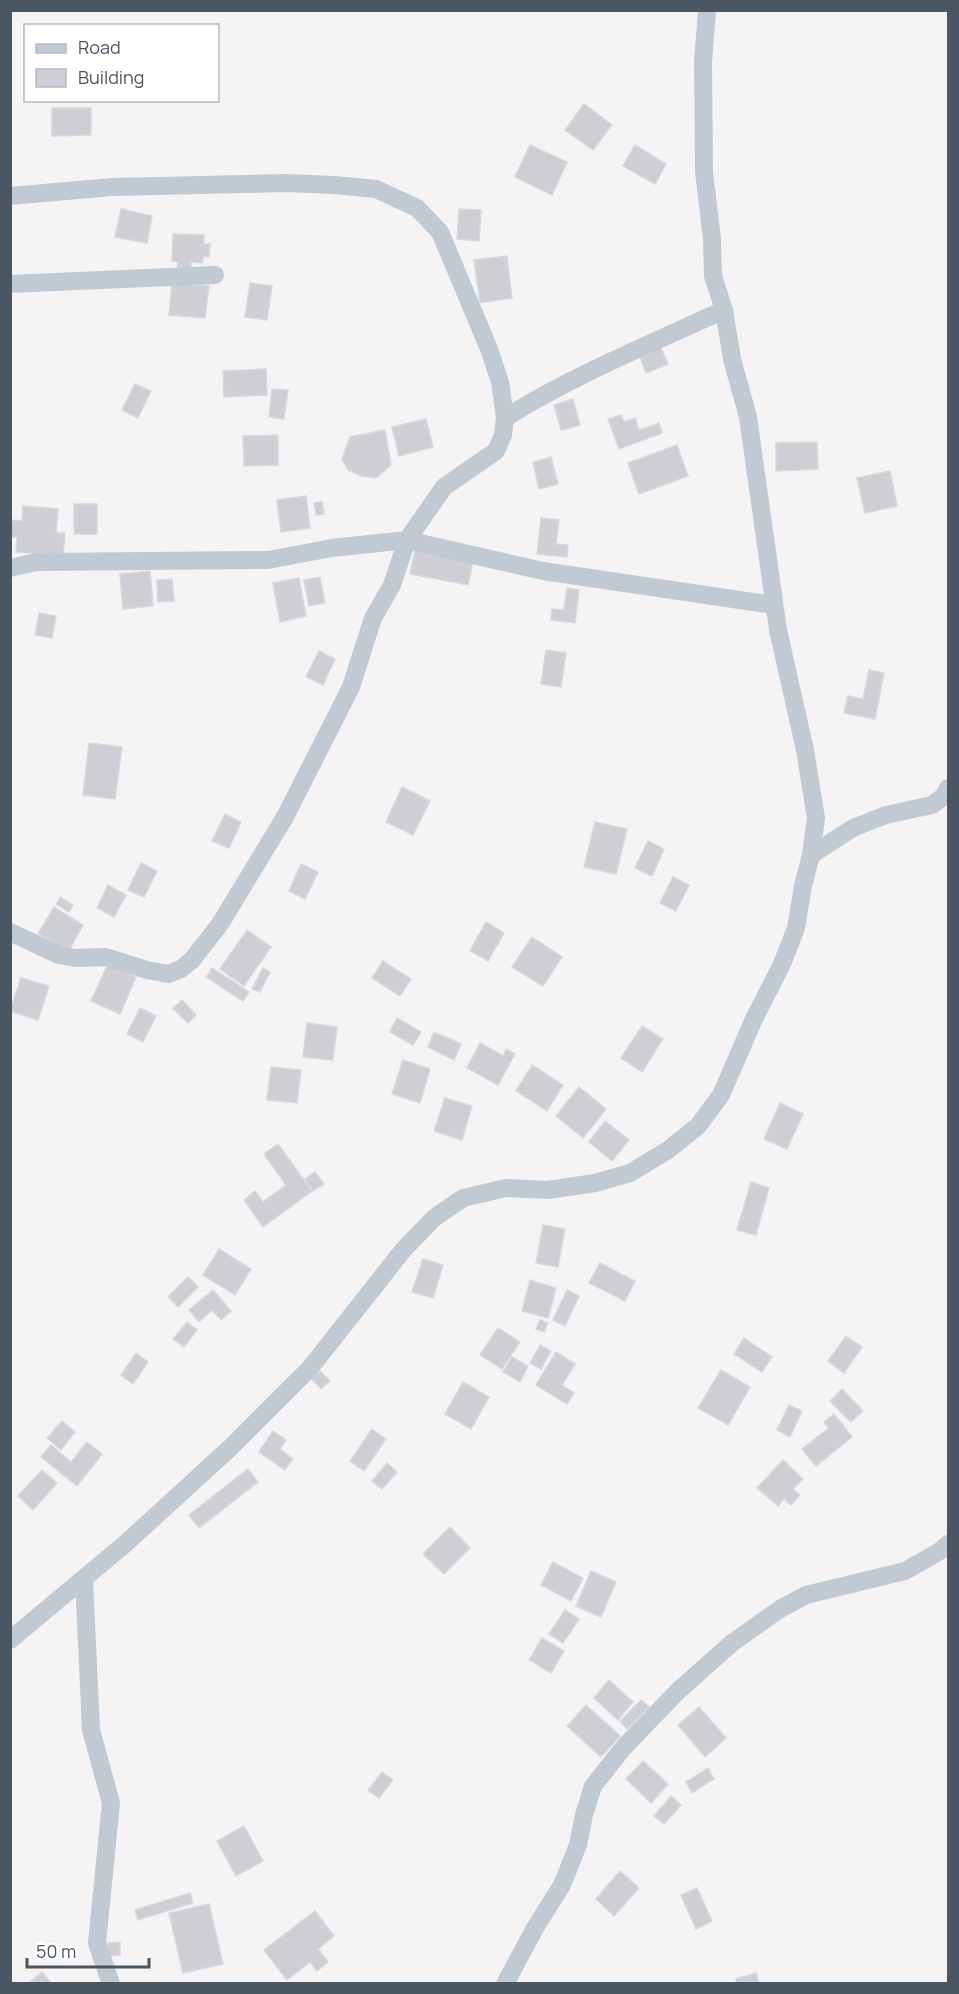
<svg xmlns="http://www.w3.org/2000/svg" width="959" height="1994" font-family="Manrope,sans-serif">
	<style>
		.building { fill: #cdcfd5; stroke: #d7d9de; stroke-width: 1.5 }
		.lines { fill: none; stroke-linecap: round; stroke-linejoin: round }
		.street { stroke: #c1cad2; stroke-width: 18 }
	</style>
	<rect width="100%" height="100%" fill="#f5f3f3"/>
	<g class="building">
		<path d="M584 104 612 125 593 150 565 130Z"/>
		<path d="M52 108H91V135L52 136Z"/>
		<path d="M530 145 567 162 552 195 515 177Z"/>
		<path d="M635 145 666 164 655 184 623 166Z"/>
		<path d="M121 209 152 216 147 243 115 237Z"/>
		<path d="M459 209 481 210 479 241 457 239Z"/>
		<path d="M173 234 204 235V244H210L209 257 203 256V263L191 262V269L177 268 178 262 172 261Z"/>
		<path d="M507 256 512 298 480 303 474 260Z"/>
		<path d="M172 282 209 286 205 318 169 315Z"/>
		<path d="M250 283 272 286 267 320 245 317Z"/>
		<path d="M659 343 668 364 646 373 638 352Z"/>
		<path d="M266 369 267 395 224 397 223 371Z"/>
		<path d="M135 384 151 391 138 418 122 410Z"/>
		<path d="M272 389 288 390 284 419 269 417Z"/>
		<path d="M573 399 580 425 561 430 554 405Z"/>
		<path d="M621 415 624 422 635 418 639 430 659 423 662 433 619 449 608 419Z"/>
		<path d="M426 419 433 447 399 456 392 427Z"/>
		<path d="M385 430 391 465 376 478 362 476 348 470 342 459 350 437Z"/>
		<path d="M278 435V465L244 466 243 436Z"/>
		<path d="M817 442 818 469 776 471V443Z"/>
		<path d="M677 445 688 476 639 494 628 463Z"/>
		<path d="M551 457 558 484 539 489 533 462Z"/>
		<path d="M890 471 897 506 865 513 857 478Z"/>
		<path d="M306 496 310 528 281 532 277 500Z"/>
		<path d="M322 501 324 514 316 515 314 503Z"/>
		<rect x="74" y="504" width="23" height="30"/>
		<path d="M23 506 58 509 56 533H65L63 555 16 552 17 537H10V520L22 521Z"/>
		<path d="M541 518 559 520 556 544 568 545 567 557 537 554Z"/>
		<path d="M415 550 473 561 468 585 410 574Z"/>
		<path d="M150 571 153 606 123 609 120 574Z"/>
		<path d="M320 577 325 603 309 606 304 580Z"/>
		<path d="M299 578 306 616 280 622 273 583Z"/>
		<path d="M172 579 174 601 158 602 157 580Z"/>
		<path d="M567 588 579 590 575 623 551 620 552 609 564 610Z"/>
		<path d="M39 613 56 616 52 638 35 635Z"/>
		<path d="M546 650 566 653 561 687 541 684Z"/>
		<path d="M319 651 335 659 323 685 306 677Z"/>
		<path d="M869 670 884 673 875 719 844 713 848 696 863 699Z"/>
		<path d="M89 743 122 747 115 799 83 795Z"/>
		<path d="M402 787 430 801 413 835 386 822Z"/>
		<path d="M225 814 241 822 229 848 212 841Z"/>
		<path d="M595 822 627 829 616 874 584 867Z"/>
		<path d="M648 841 664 849 652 876 635 868Z"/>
		<path d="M141 863 157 871 144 897 128 890Z"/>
		<path d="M301 864 318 872 305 899 289 891Z"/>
		<path d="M673 877 689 885 676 911 660 903Z"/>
		<path d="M108 885 126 895 114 917 97 908Z"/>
		<path d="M60 897 73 905 69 912 56 904Z"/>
		<path d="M54 907 83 925 68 952 38 934Z"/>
		<path d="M486 922 504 933 488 961 470 951Z"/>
		<path d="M247 930 271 947 244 986 220 969Z"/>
		<path d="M532 937 562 957 543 986 512 967Z"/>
		<path d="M383 961 411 979 400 996 372 978Z"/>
		<path d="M108 964 136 977 120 1014 91 1001Z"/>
		<path d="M212 968 249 992 243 1001 206 977Z"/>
		<path d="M263 968 270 972 260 992 252 989Z"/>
		<path d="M21 978 49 986 38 1020 10 1011Z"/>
		<path d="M182 1000 196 1015 188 1023 173 1008Z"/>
		<path d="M140 1008 156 1016 143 1042 127 1034Z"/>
		<path d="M397 1018 421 1032 413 1045 390 1032Z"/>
		<path d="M307 1023 337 1027 333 1060 303 1057Z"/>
		<path d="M642 1026 663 1039 642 1072 621 1058Z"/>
		<path d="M434 1032 461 1044 454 1060 428 1047Z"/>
		<path d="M480 1043 503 1056 506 1049 515 1054 498 1085 467 1068Z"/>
		<path d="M403 1060 430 1069 420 1103 392 1094Z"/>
		<path d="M532 1065 563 1085 547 1111 516 1091Z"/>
		<path d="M271 1067 301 1070 297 1103 267 1100Z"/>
		<path d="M579 1087 606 1109 583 1138 556 1116Z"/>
		<path d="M445 1098 472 1106 462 1140 434 1131Z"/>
		<path d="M780 1103 803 1114 787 1149 764 1139Z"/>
		<path d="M605 1121 629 1140 612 1161 589 1142Z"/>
		<path d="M278 1144 312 1191 263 1227 244 1200 255 1191 263 1202 286 1185 264 1154Z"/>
		<path d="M315 1172 324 1184 313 1191 305 1179Z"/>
		<path d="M751 1182 769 1188 756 1235 737 1230Z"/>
		<path d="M543 1225 565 1229 558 1267 536 1263Z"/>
		<path d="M219 1249 251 1269 235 1295 203 1275Z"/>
		<path d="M423 1259 443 1265 433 1298 412 1292Z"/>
		<path d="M600 1263 635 1281 625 1301 589 1283Z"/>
		<path d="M188 1277 198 1287 178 1307 168 1297Z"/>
		<path d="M530 1280 556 1288 548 1318 522 1311Z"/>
		<path d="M213 1290 231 1311 221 1320 212 1310 199 1322 189 1310Z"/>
		<path d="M567 1290 579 1296 565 1326 553 1320Z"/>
		<path d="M540 1320 548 1323 544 1332 536 1329Z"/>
		<path d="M187 1322 197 1330 184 1347 173 1339Z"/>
		<path d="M498 1328 520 1342 502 1369 480 1355Z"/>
		<path d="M846 1336 862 1347 844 1373 828 1361Z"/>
		<path d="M744 1338 772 1357 762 1372 734 1354Z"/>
		<path d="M540 1345 551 1351 541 1369 530 1363Z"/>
		<path d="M556 1352 575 1364 562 1385 574 1393 567 1404 536 1385Z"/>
		<path d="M136 1353 148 1362 133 1384 121 1375Z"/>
		<path d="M512 1357 528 1366 520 1382 503 1372Z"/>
		<path d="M721 1370 750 1387 728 1425 698 1408Z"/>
		<path d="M320 1371 330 1381 321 1389 311 1378Z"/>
		<path d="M463 1382 489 1397 471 1429 445 1414Z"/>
		<path d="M842 1389 863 1411 851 1422 830 1401Z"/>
		<path d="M789 1405 802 1411 790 1437 777 1430Z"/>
		<path d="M834 1414 852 1437 816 1466 802 1449 829 1428 824 1422Z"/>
		<path d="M62 1421 75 1432 61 1450 47 1438Z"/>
		<path d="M372 1429 386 1439 364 1471 350 1461Z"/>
		<path d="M273 1431 286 1440 280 1449 293 1459 285 1470 259 1452Z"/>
		<path d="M87 1442 102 1454 77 1486 41 1457 51 1445 71 1462Z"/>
		<path d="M783 1460 803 1479 793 1489 800 1495 791 1505 784 1499 778 1506 757 1488Z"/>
		<path d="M387 1463 397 1472 382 1489 372 1481Z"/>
		<path d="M248 1469 258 1482 199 1528 189 1515Z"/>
		<path d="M42 1470 57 1483 33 1510 18 1496Z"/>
		<path d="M450 1527 470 1548 444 1574 423 1554Z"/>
		<path d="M553 1562 583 1578 571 1601 541 1585Z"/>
		<path d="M591 1571 616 1582 601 1617 576 1606Z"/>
		<path d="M565 1610 579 1619 563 1643 549 1634Z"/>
		<path d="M542 1638 564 1651 551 1673 529 1660Z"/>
		<path d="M609 1680 633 1702 618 1720 594 1698Z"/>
		<path d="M641 1700 649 1707 627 1729 620 1721Z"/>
		<path d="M586 1705 620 1736 601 1757 567 1726Z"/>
		<path d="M699 1707 726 1738 705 1757 678 1725Z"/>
		<path d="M643 1761 668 1784 651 1803 626 1779Z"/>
		<path d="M708 1768 714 1779 692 1793 686 1782Z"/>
		<path d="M382 1772 393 1780 379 1798 368 1790Z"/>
		<path d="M671 1796 681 1805 664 1824 654 1816Z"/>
		<path d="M244 1826 263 1861 236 1876 217 1841Z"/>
		<path d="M620 1871 639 1888 614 1916 596 1899Z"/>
		<path d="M697 1888 712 1921 696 1929 681 1895Z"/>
		<path d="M190 1893 193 1903 138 1920 135 1910Z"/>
		<path d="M209 1904 223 1964 183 1973 169 1913Z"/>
		<path d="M315 1911 334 1936 318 1949 328 1962 317 1971 310 1962 287 1980 264 1950Z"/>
		<path d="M120 1942V1955L108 1956V1943Z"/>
		<path d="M42 1972 52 1984H28Z"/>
		<path d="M756 1973 759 1984H737L736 1979Z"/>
	</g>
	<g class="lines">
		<g class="street">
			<path d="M10 196 112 187 286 183 334 185 376 189 417 208 440 232 489 349 500 382 505 418 503 435 496 451 444 487 407 540 392 585 373 618 351 687 285 817 220 924 192 960 181 969 168 974 147 970 106 957 75 958 59 955 10 932"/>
			<path d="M10 284 215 275"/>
			<path d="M505 418C574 375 650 344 724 310"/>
			<path d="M10 568 36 562 268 560 332 548 407 540 543 571 774 605"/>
			<path d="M811 855 853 828 886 815 932 805 944 796 948 788"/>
			<path d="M84 1579 91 1730 111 1803 97 1943 111 1984"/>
			<path d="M10 1640 125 1544 230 1448 310 1368 404 1249 434 1218 463 1198 506 1188 548 1190 595 1183 630 1173 668 1150 698 1126 721 1095 754 1019 782 964 796 928 803 886 811 855 816 818 805 750 778 630 748 417 732 359 724 310 713 276 712 239 704 172 703 62 707 10"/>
			<path d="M505 1984 535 1928 562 1885 578 1845 584 1815 593 1786 624 1747 678 1691 732 1643 780 1609 806 1595 905 1571 940 1551 948 1544"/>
		</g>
	</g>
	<rect width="959" height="1994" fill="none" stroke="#4a5661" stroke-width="24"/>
	<rect x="24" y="24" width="195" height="78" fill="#ffffff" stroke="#b7bbc0" stroke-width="1.5"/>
	<rect x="36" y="44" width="30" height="9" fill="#c1cad2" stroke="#b7bbc0" stroke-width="1.5"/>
	<text x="78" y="54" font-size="18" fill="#4a5661">Road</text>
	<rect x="36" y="69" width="30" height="18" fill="#cdcfd5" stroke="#b7bbc0" stroke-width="1.5"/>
	<text x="78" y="84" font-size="18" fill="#4a5661">Building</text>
	<path d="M27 1958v9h122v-9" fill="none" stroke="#4a5661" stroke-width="3"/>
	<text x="36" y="1958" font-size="18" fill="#4a5661" stroke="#ffffff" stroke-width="4.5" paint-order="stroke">50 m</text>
</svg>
